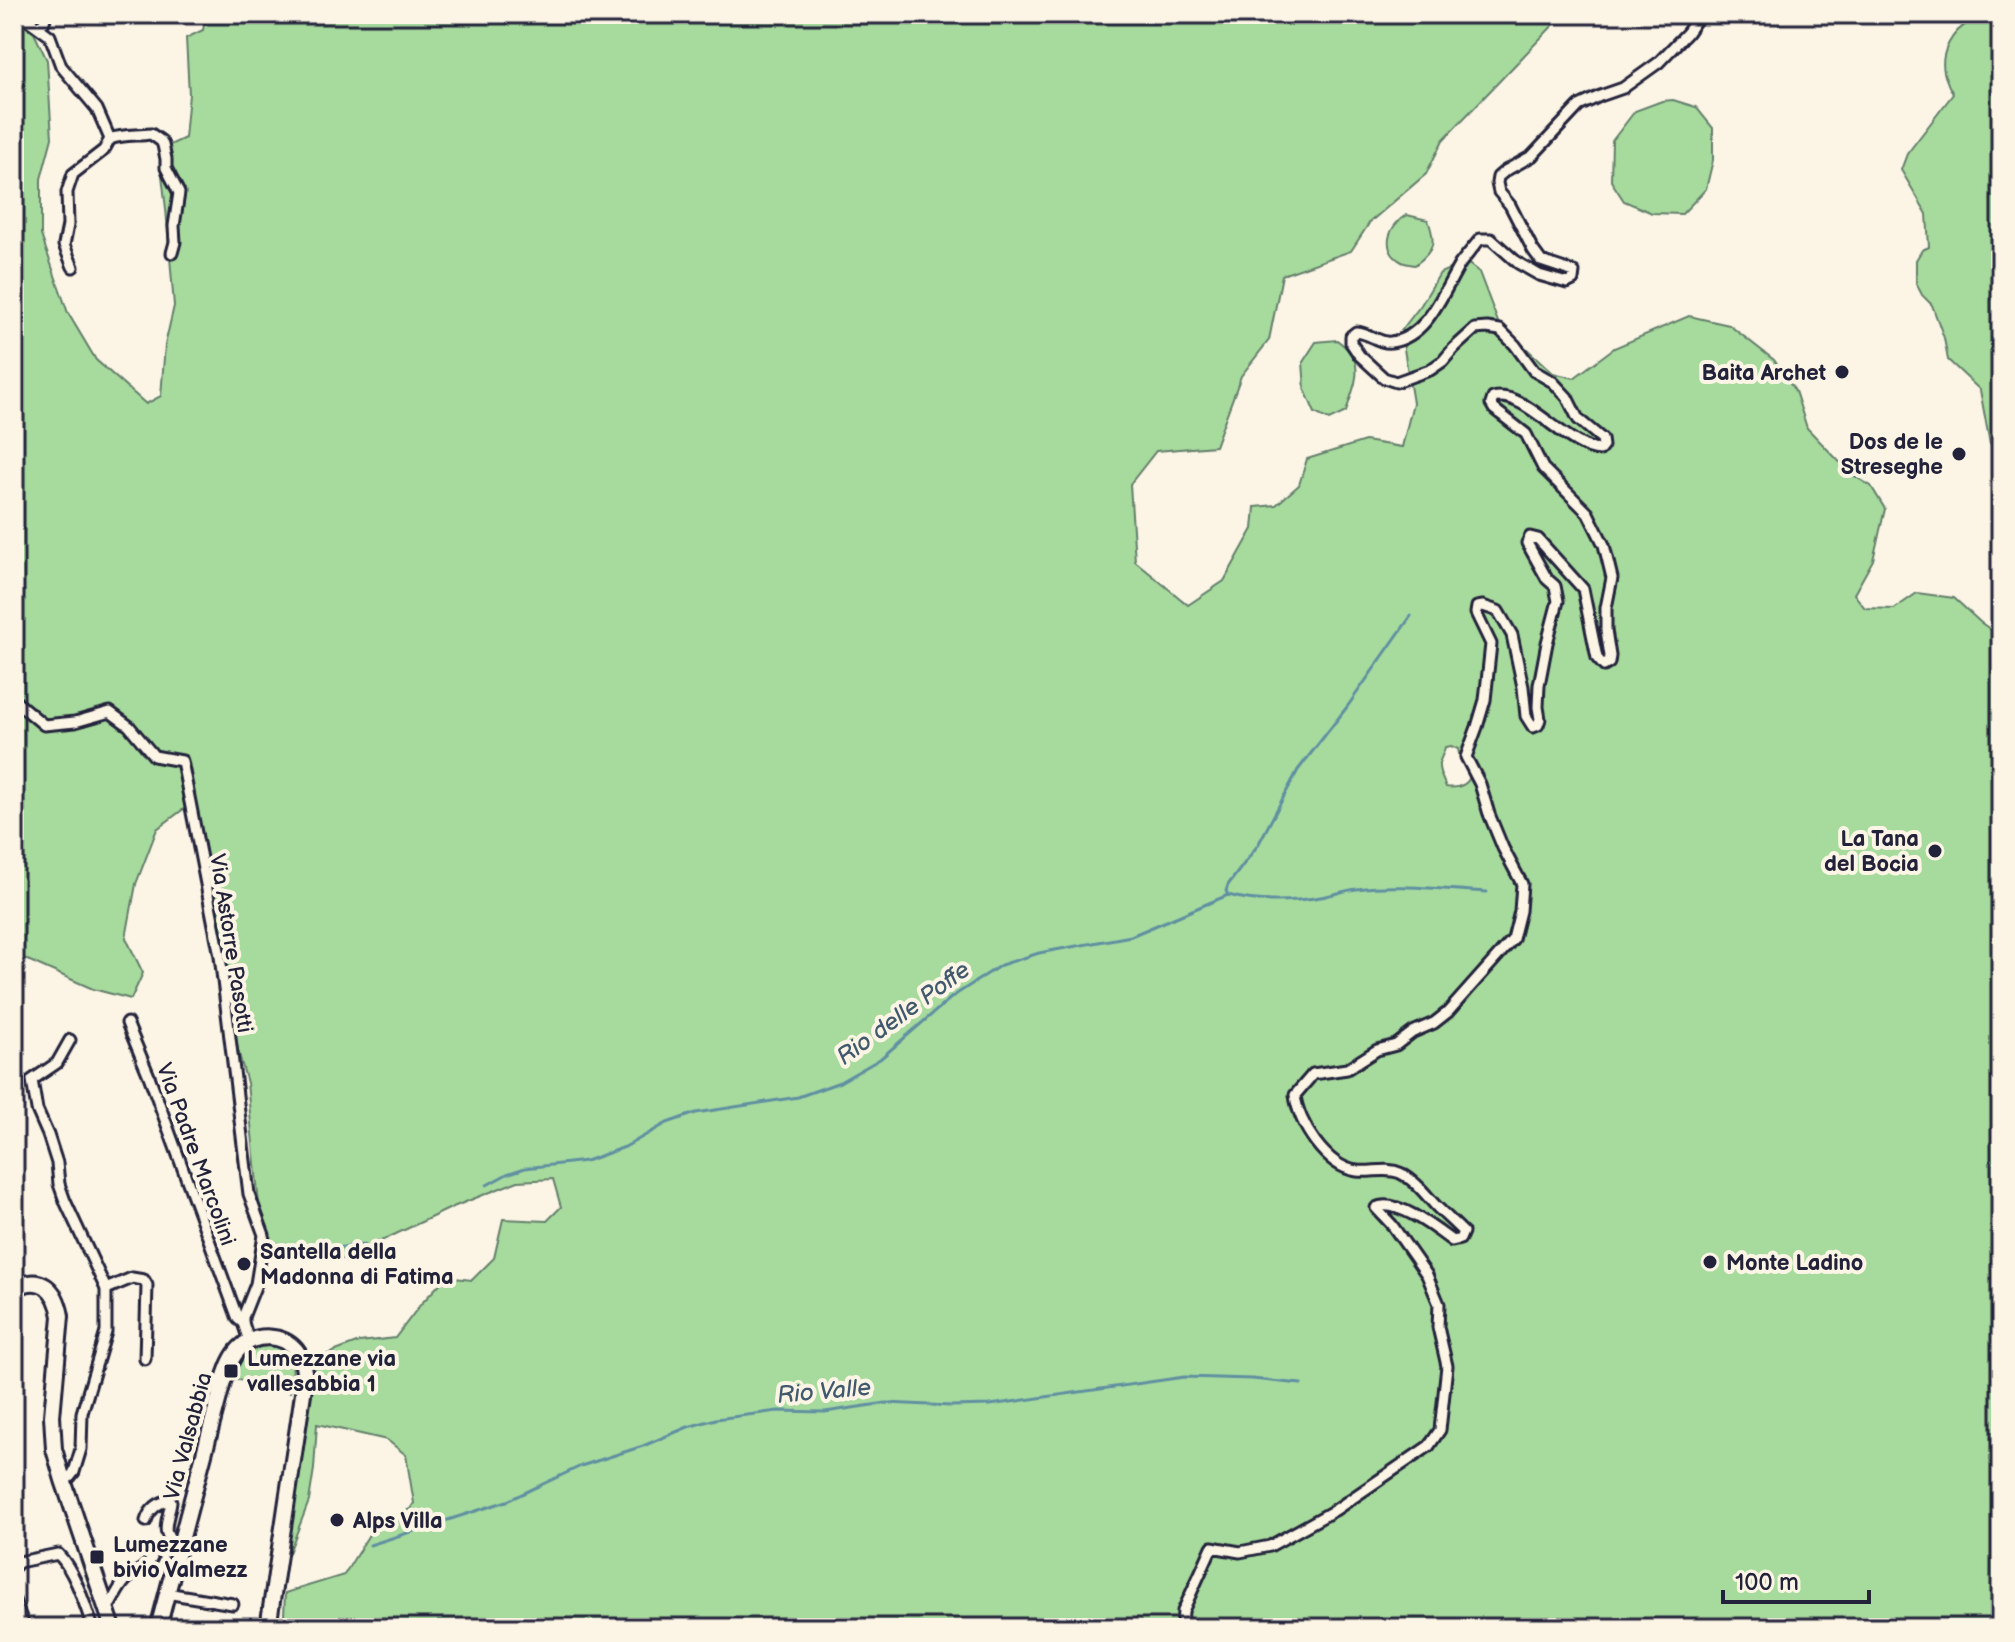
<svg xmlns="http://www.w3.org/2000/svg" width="2015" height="1642" font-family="'Balsamiq Sans',sans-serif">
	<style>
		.green { fill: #a7db9d; stroke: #647e6c; stroke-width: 2; fill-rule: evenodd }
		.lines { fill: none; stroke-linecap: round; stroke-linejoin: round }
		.stream { stroke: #6090a1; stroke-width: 3 }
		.street-casing { stroke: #22223b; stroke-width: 15 }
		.secondary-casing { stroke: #22223b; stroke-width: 20 }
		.street { stroke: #fcf5e5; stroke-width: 9 }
		.secondary { stroke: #fcf5e5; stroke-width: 14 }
		.poi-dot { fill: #22223b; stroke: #fcf5e5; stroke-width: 3 }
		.labels { text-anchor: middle; stroke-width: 8; stroke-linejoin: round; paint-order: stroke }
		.poi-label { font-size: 22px; font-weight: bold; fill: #22223b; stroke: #fcf5e5; text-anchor: start }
		.street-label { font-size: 22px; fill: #22223b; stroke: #fcf5e5 }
		.water-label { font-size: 24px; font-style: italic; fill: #41596e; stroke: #fcf5e5 }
	</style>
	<rect width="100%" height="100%" fill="#fcf5e5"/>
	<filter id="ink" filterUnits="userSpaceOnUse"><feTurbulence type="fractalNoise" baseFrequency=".0125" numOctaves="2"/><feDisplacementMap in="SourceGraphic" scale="16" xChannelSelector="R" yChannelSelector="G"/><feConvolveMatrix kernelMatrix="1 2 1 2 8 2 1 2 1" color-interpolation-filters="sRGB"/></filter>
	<g filter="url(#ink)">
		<g class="green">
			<path d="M206 14H1559V19L1443 140 1426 174 1370 222 1351 251 1282 275 1269 340 1241 376 1215 446 1156 451 1130 484 1135 561 1188 605 1224 581 1253 529 1255 507 1276 505 1299 485 1307 459 1365 441 1402 447 1413 403 1401 331 1421 305 1440 273 1466 262 1479 272 1498 322 1553 373 1574 378 1614 348 1689 316 1729 325 1774 360 1795 391 1807 428 1851 474 1871 486 1885 509 1873 560 1854 594 1865 608 1894 609 1917 593 1954 598 1980 622 2001 637V1628H287L284 1616 285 1593 344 1575 373 1528 410 1509 414 1503 406 1455 387 1440 317 1424 314 1469 309 1501 289 1553 290 1538 315 1359 359 1342 395 1338 421 1304 446 1277 472 1280 494 1258 503 1219 547 1221 561 1207 553 1179 518 1181 453 1207 343 1259 281 1256 262 1235 247 1083 225 1003 207 896 185 808 157 829 136 884 126 938 143 973 131 999 93 989 14 954V18L34 33 47 60 52 138 41 179V235L68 313 96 360 146 404 161 396 165 345 174 306 166 209 159 150 185 138 189 94 186 38 203 30ZM1451 746 1458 749C1459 754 1460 759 1463 763 1464 765 1467 766 1468 769 1475 784 1457 789 1446 787 1443 780 1438 771 1439 764 1440 758 1444 754 1445 747Z"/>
			<path d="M1967 14H2001V450L1990 444 1980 390 1948 360 1944 338 1932 305 1922 295 1916 283V260L1922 250 1929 247 1927 214 1901 170 1907 154 1953 94C1950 89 1947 82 1945 76 1938 54 1952 31 1971 21L1978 24Z"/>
			<path d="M1673 100 1696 107 1713 128V160L1706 189 1682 214 1652 213 1624 201 1611 181 1612 141 1635 111 1662 101Z"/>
			<path d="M1407 215 1428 220C1436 242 1435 250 1415 265 1411 264 1406 264 1402 262 1380 251 1388 225 1407 215Z"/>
			<path d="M1337 340C1368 363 1355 381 1346 412L1329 420 1315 413 1305 390 1303 362 1316 342Z"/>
			<path d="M270 1345C296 1354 295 1368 290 1392L231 1378C239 1357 247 1348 270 1345Z"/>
		</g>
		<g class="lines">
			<g class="stream">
				<path d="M1228 895 1226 891 1228 885 1258 845 1298 770 1347 707 1411 616"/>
				<path d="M487 1185 507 1174 525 1168 586 1161 625 1147 667 1123 696 1113 798 1097 840 1082 880 1059 952 997 1001 965 1039 953 1131 936 1228 895C1257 903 1291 902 1321 897 1333 895 1345 890 1357 889 1399 883 1444 890 1487 892"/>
				<path d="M266 1245 282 1244 324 1249 364 1245"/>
				<path d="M370 1545 507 1501 581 1466 643 1446 688 1427 716 1419 778 1411 825 1412 886 1403 951 1406 990 1405 1184 1377 1252 1379 1301 1384"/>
			</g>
			<defs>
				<g id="street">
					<path d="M20 14 50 36 61 66 97 109 110 139 104 150 73 174 67 192 68 225 64 245 73 267"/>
					<path d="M38 26 44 22 46 14"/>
					<path d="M110 139C124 134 136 136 151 134L161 141 163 145 166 159V168L179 193 174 226 175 242 172 253"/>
					<path d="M14 700 44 725 75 722 110 712 129 726 154 756 182 761 220 956 249 1194 264 1235 256 1284 243 1317V1323"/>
					<path d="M127 1023 149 1076 238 1319 243 1323 249 1341"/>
					<path d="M106 1289 132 1278 144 1280 147 1285 145 1359"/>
					<path d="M63 1480 70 1477 74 1472 81 1449 82 1413 106 1332V1289L65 1201 59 1184 57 1163 48 1135 37 1110 32 1080 57 1063 70 1040"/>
					<path d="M146 1521C149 1510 160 1500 171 1501 169 1520 157 1535 180 1547"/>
					<path d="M14 1567 19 1562 58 1554C75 1571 85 1605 93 1628"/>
					<path d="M166 1593 233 1604"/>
					<path d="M14 1600 25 1628"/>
					<path d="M105 1605 111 1603C116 1595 119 1587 126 1580 135 1571 146 1570 152 1558"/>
					<path d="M1182 1628 1183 1611 1212 1547 1240 1552 1270 1546 1335 1510 1429 1446 1440 1430 1447 1366 1438 1327 1439 1304 1427 1275 1392 1225 1376 1208C1395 1197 1436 1229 1452 1241L1460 1239 1463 1232C1454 1223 1445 1215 1436 1206 1426 1195 1415 1180 1400 1173 1387 1167 1371 1173 1357 1171 1326 1167 1298 1123 1295 1095L1313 1074 1347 1069 1377 1050 1396 1045 1413 1032 1434 1023 1448 1012 1513 939 1520 911 1522 884 1503 848 1489 814 1480 784 1466 757 1477 727 1485 700 1491 644 1476 613 1477 607 1483 606 1498 611 1512 635 1523 687 1526 716 1533 727 1538 725 1540 719 1538 707 1539 685 1547 643 1558 601 1555 586 1547 579 1527 543 1530 537 1538 539 1583 589 1597 658 1604 666 1609 663 1610 656 1606 630V608L1612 578 1604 545 1588 513 1543 468 1526 434 1494 409 1491 404 1493 398C1524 388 1567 449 1600 450L1603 446 1602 439 1578 419 1567 397 1553 382 1534 371 1515 345 1500 330 1487 328 1475 329 1454 348 1443 361 1430 370 1396 382 1384 378 1359 355 1351 343V336L1356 332C1369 333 1381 344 1391 342 1428 337 1443 292 1460 264 1466 256 1473 248 1480 239H1491L1518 263 1539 275 1567 283 1573 280 1574 272 1541 261 1533 250 1510 205 1499 192 1497 183 1498 177 1505 171 1532 156 1579 106 1600 96 1623 88 1658 63 1687 33 1700 14"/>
				</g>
				<g id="secondary">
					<path d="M14 1289C41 1273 56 1289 61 1316L52 1416 54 1449 63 1480 113 1628"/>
					<path d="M158 1628 223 1382C227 1370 231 1357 240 1348 255 1333 283 1334 296 1350 303 1359 304 1370 305 1380L268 1628"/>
				</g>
			</defs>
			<use href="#street" class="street-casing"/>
			<use href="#secondary" class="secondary-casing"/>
			<use href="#street" class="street"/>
			<use href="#secondary" class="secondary"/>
		</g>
	</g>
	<g class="poi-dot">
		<circle cx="1842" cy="372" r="8"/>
		<circle cx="1959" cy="454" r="8"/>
		<circle cx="1935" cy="851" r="8"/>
		<circle cx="1710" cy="1262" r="8"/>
		<circle cx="244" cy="1264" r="8"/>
		<rect x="223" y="1363" width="16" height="16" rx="4"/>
		<circle cx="337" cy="1520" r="8"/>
		<rect x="89" y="1549" width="16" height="16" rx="4"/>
	</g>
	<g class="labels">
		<g class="poi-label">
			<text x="1826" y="380" text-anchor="end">Baita Archet</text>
			<text x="1943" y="449" text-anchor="end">Dos de le<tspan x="1943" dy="25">Streseghe</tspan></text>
			<text x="1919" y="846" text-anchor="end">La Tana<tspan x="1919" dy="25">del Bocia</tspan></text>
			<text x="260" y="1259">Santella della<tspan x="260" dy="25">Madonna di Fatima</tspan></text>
			<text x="1726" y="1270">Monte Ladino</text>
			<text x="247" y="1366">Lumezzane via<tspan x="247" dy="25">vallesabbia 1</tspan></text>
			<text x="353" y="1528">Alps Villa</text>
			<text x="113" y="1552">Lumezzane<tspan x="113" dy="25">bivio Valmezz</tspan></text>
		</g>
		<g class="street-label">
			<text transform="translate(232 943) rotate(81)" y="8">Via Astorre Pasotti</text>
			<text transform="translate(197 1154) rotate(70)" y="8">Via Padre Marcolini</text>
			<text transform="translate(187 1436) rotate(-75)" y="8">Via Valsabbia</text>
		</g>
		<g class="water-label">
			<text transform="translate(903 1013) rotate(-36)" y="8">Rio delle Poffe</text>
			<text transform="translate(824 1391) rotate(-5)" y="8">Rio Valle</text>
		</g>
	</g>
	<rect width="2015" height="1642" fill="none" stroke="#fcf5e5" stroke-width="48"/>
	<rect x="24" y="24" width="1967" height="1594" fill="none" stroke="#22223b" stroke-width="3" filter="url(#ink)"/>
	<path d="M1723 1590v12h146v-12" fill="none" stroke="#22223b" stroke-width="4"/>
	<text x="1735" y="1590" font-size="24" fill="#22223b" stroke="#fcf5e5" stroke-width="6" paint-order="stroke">100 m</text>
</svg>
